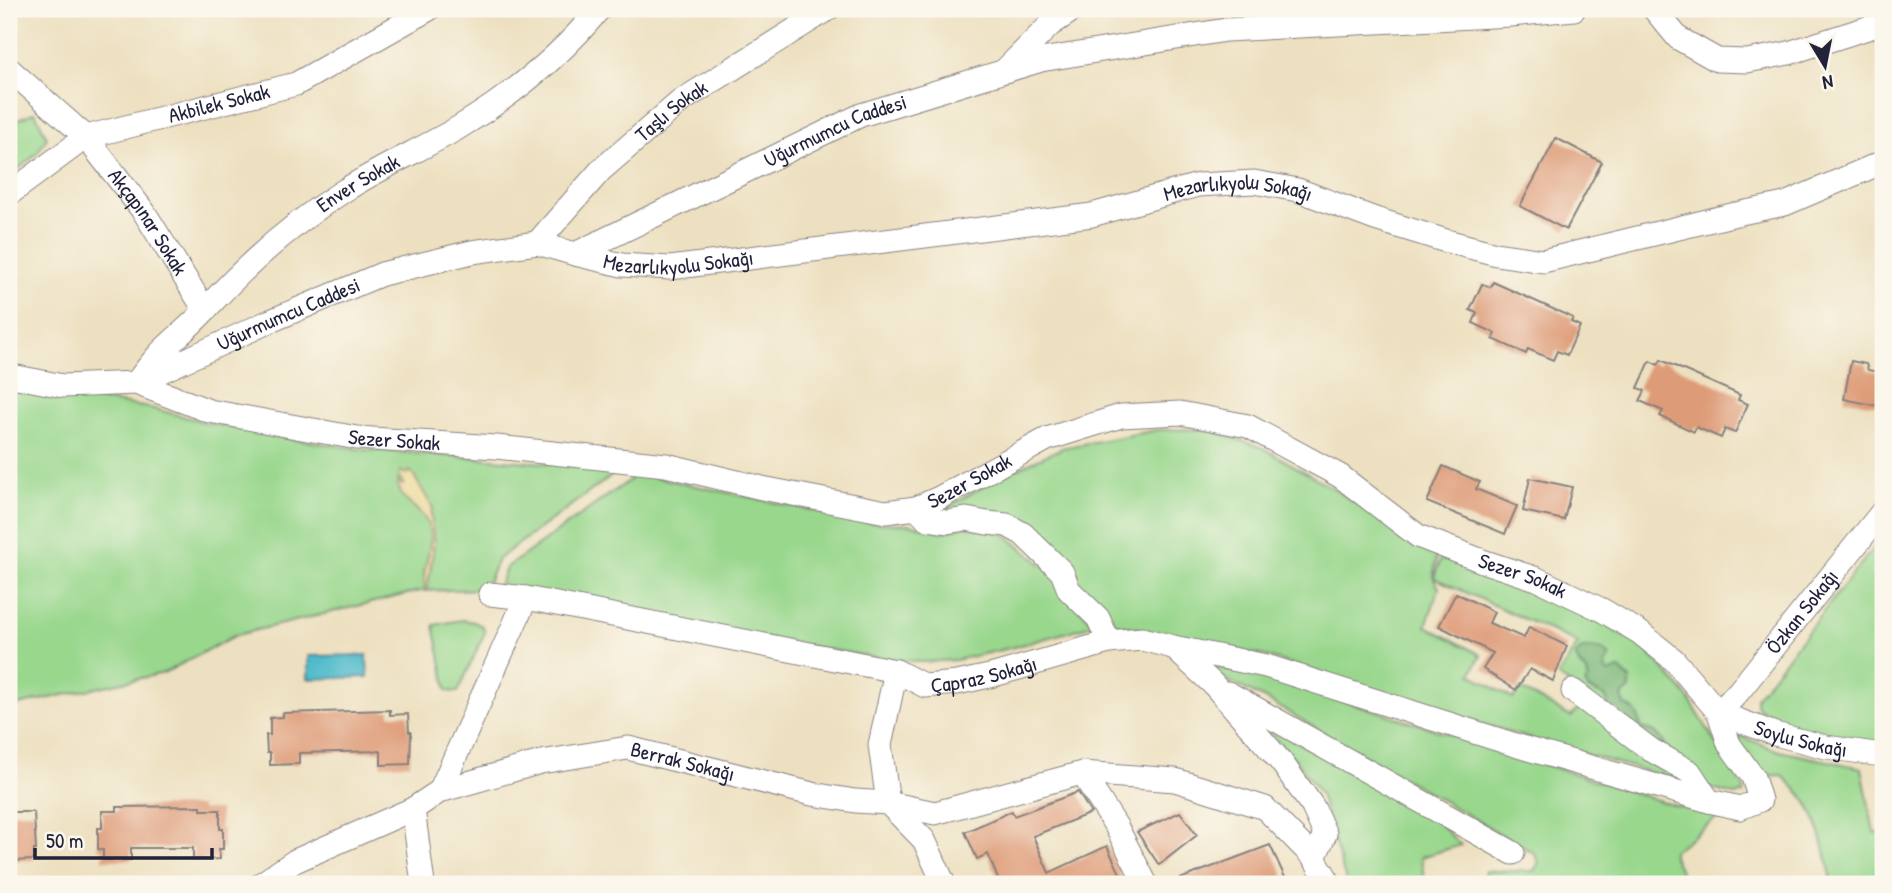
<svg xmlns="http://www.w3.org/2000/svg" width="1892" height="893" font-family="'Patrick Hand',sans-serif">
	<style>
		.green { fill: #99d78d; stroke: #5e7c64; stroke-width: 2 }
		.forest { fill: #7ab878; stroke: #4e6d5a; stroke-width: 2 }
		.sand { fill: #eeda9e; stroke: #887e6c; stroke-width: 2 }
		.water { fill: #4ebaca; stroke: #386e82; stroke-width: 2 }
		.building { fill: #de9b78 }
		.lines { fill: none; stroke-linecap: round; stroke-linejoin: round }
		.minor-casing { stroke: #88817e; stroke-width: 25 }
		.minor { stroke: #fff; stroke-width: 23 }
		.labels { text-anchor: middle; stroke-width: 5; stroke-linejoin: round; paint-order: stroke }
		.street-label { font-size: 21px; fill: #22223b; stroke: #fbf7ec }
	</style>
	<rect width="100%" height="100%" fill="#fbf7ec"/>
	<filter id="ink" filterUnits="userSpaceOnUse"><feTurbulence type="fractalNoise" baseFrequency=".0143" numOctaves="2"/><feDisplacementMap in="SourceGraphic" scale="14" xChannelSelector="R" yChannelSelector="G"/><feConvolveMatrix kernelMatrix="1 2 1 2 8 2 1 2 1" color-interpolation-filters="sRGB"/></filter>
	<filter id="wash" filterUnits="userSpaceOnUse"><feTurbulence type="fractalNoise" baseFrequency=".00686" numOctaves="4" result="noise"/><feDisplacementMap in="SourceGraphic" scale="28" xChannelSelector="R" yChannelSelector="G"/><feGaussianBlur stdDeviation="1.57" result="paint"/><feColorMatrix in="noise" values="0 0 0 0 0 0 0 0 0 0 0 0 0 0 0 0 0 1.4 0 .05"/><feComposite in="paint" operator="in"/></filter>
	<g filter="url(#wash)">
		<rect width="100%" height="100%" fill="#ede0c0"/>
		<g class="green">
			<path d="M35 112 47 138 37 153 9 177V123Z"/>
			<path d="M9 386 50 395 108 401 155 409 208 423 273 436 358 449 610 468 618 471 498 559 485 589 420 591 236 635 164 673 9 707Z"/>
			<path d="M1207 429 1263 448 1336 490 1416 540 1438 549 1433 577 1439 588 1426 626 1481 655 1471 674 1513 699 1520 689 1571 717 1589 696 1558 676 1578 643 1434 578 1443 552 1546 593 1601 621 1646 650 1686 694 1744 788V794L1734 795 1537 741 1265 656 1113 623 1017 520 932 513 944 509 1003 475 1062 448 1157 430Z"/>
			<path d="M634 473 872 523 909 524 943 532 965 526 1003 533 1055 575 1093 625 1014 647 956 660 922 662 872 657 497 591 506 568 630 480Z"/>
			<path d="M1883 536V742L1878 743C1847 737 1776 728 1756 705V697Z"/>
			<path d="M462 620 474 622 482 626 485 632 458 692 447 691 434 625Z"/>
			<path d="M1213 666 1262 675 1676 806 1722 814 1673 851V857L1687 884H1483L1485 871H1534L1539 862 1534 853 1522 846 1265 699 1218 676Z"/>
			<path d="M1257 720 1434 818 1461 845 1421 857 1424 878 1397 884H1347L1320 794 1295 759Z"/>
			<path d="M1740 736 1779 751 1862 768 1874 833H1883V884H1830C1833 869 1816 818 1808 804 1803 794 1790 784 1782 775L1765 776 1738 744Z"/>
		</g>
		<path class="forest" d="M1591 648 1602 650 1610 656 1605 664 1606 671 1609 673 1619 669 1630 679V689L1622 696 1624 705C1636 708 1639 717 1641 728L1655 732 1664 742V757L1609 709 1606 697 1588 689 1585 683 1588 679 1587 672 1580 666 1575 655 1582 649Z"/>
		<path class="sand" d="M401 471 406 474 410 471 414 476 433 508 431 513 434 546 427 590 425 591C425 585 424 579 424 574 427 555 436 537 425 519 416 504 398 502 398 480L403 485 404 483 399 474Z"/>
		<path class="water" d="M367 655 368 677 308 679V656Z"/>
		<g id="blocks">
			<g class="building">
				<path d="M1556 138 1602 162 1566 230 1520 206Z"/>
				<path d="M1493 282 1573 318 1571 322 1580 326 1567 355 1557 351 1553 360 1528 349 1526 354 1493 339 1495 333 1473 323 1477 313 1470 310 1482 284 1491 287Z"/>
				<path d="M1661 360 1740 395 1738 400 1748 404 1735 433 1725 429 1721 438 1696 427 1694 432 1660 416 1663 411 1640 401 1645 391 1638 388 1650 361 1658 365Z"/>
				<path d="M1851 361 1866 364 1868 370 1883 373V407L1844 399Z"/>
				<path d="M1443 466 1480 482 1476 489 1517 506 1505 534 1427 502Z"/>
				<path d="M1530 478 1572 487 1564 520 1523 511Z"/>
				<path d="M1456 593 1494 612 1489 623 1524 638 1529 627 1567 646 1553 681 1530 669 1516 690 1483 669 1493 653 1439 626Z"/>
				<path d="M390 710V715L408 714 409 732H411L410 764 381 765V751L299 753V764L270 765V753H267L266 735H270V718L283 717V713Z"/>
				<path d="M1078 792 1091 813 1033 836 1049 873 1107 846 1125 884H1000L988 854 977 859 965 832 1012 811 1014 816Z"/>
				<path d="M201 806V810H220V829H223V849H219L220 859 193 860V848H131V860H103V850L98 849V828H102V811H117V807Z"/>
				<path d="M9 812H34L36 850H34V860L9 861Z"/>
				<path d="M1180 812 1197 835 1159 865 1137 832Z"/>
				<path d="M1270 845 1288 884H1172V882Z"/>
			</g>
		</g>
	</g>
	<g filter="url(#ink)">
		<use href="#blocks" fill-opacity="0" stroke="#88817e" stroke-width="2"/>
		<g class="lines">
			<defs>
				<g id="minor">
					<path d="M1654 9 1678 38 1717 60 1747 61 1789 53 1883 23"/>
					<path id="s1" d="M9 69 86 137 144 212 205 310"/>
					<path d="M1006 69 1050 25 1074 9"/>
					<path id="s2" d="M9 194 86 137 296 84 429 9"/>
					<path id="s3" d="M537 243 601 170 681 101 828 9"/>
					<path id="s4" d="M575 254 622 265 670 268 1092 215 1198 185 1254 182 1298 190 1375 219 1443 240 1496 254 1543 261 1736 214 1785 204 1883 162"/>
					<path id="s5" d="M9 374 12 376 63 386 136 383 268 322 382 274 472 252 537 243 575 254 861 115 1041 60 1226 30 1511 15 1574 9"/>
					<path id="s6" d="M140 378C146 369 153 361 160 353 175 338 192 325 206 309 246 265 292 224 342 192 379 168 420 150 458 128 511 96 560 57 599 9"/>
					<path id="s7" d="M136 383 209 411 357 438 496 447 666 465 762 488 886 512 916 508 939 498 1047 439 1121 416 1180 413 1248 426 1340 476 1418 536 1485 562 1537 579 1602 610 1639 632 1674 660 1719 713 1729 744 1753 777 1760 800 1740 808 1709 801 1528 749 1266 666 1173 647"/>
					<path d="M916 508 927 519 947 522 966 519 987 523 1007 525 1023 534 1062 572 1069 590 1098 618 1109 642"/>
					<path id="s8" d="M490 594 526 598 896 671 925 686 957 683 994 675 1109 642 1142 639 1173 647 1213 684 1282 763 1313 807 1325 834 1314 858"/>
					<path d="M896 671 880 745 888 803 924 840 944 884"/>
					<path d="M1573 691 1651 750 1690 772 1709 801"/>
					<path d="M1228 693 1513 853"/>
					<path id="s9" d="M1719 713 1739 691 1883 511"/>
					<path id="s10" d="M1719 713 1775 734 1826 747 1875 754H1883"/>
					<path d="M440 791 526 598"/>
					<path d="M413 809 423 884"/>
					<path id="s11" d="M261 884 295 861 413 809 440 791 541 762 628 748 812 794 855 801 888 803 935 813 1082 773"/>
					<path d="M1146 884 1116 826 1082 773 1175 780 1265 808 1314 858 1330 884"/>
				</g>
			</defs>
			<use href="#minor" class="minor-casing"/>
			<use href="#minor" class="minor"/>
		</g>
	</g>
	<g class="labels">
		<g class="street-label">
			<text dy="7" stroke="none"><textPath href="#s2" startOffset="233">Akbilek Sokak</textPath></text>
			<text dy="7" stroke="none"><textPath href="#s3" startOffset="189">Taşlı Sokak</textPath></text>
			<text dy="7" stroke="none"><textPath href="#s5" startOffset="884">Uğurmumcu Caddesi</textPath></text>
			<text dy="7" stroke="none"><textPath href="#s6" startOffset="294">Enver Sokak</textPath></text>
			<text dy="7" stroke="none"><textPath href="#s4" startOffset="672">Mezarlıkyolu Sokağı</textPath></text>
			<text dy="7" stroke="none"><textPath href="#s1" startOffset="208">Akçapınar Sokak</textPath></text>
			<text dy="7" stroke="none"><textPath href="#s4" startOffset="105">Mezarlıkyolu Sokağı</textPath></text>
			<text dy="7" stroke="none"><textPath href="#s5" startOffset="296">Uğurmumcu Caddesi</textPath></text>
			<text dy="7" stroke="none"><textPath href="#s7" startOffset="266">Sezer Sokak</textPath></text>
			<text dy="7" stroke="none"><textPath href="#s7" startOffset="854">Sezer Sokak</textPath></text>
			<text dy="7" stroke="none"><textPath href="#s7" startOffset="1463">Sezer Sokak</textPath></text>
			<text dy="7" stroke="none"><textPath href="#s9" startOffset="131">Özkan Sokağı</textPath></text>
			<text dy="7" stroke="none"><textPath href="#s8" startOffset="506">Çapraz Sokağı</textPath></text>
			<text dy="7" stroke="none"><textPath href="#s10" startOffset="86">Soylu Sokağı</textPath></text>
			<text dy="7" stroke="none"><textPath href="#s11" startOffset="452">Berrak Sokağı</textPath></text>
		</g>
	</g>
	<rect width="1892" height="893" fill="none" stroke="#fbf7ec" stroke-width="35"/>
	<g transform="translate(1825 66) rotate(170)" stroke="#fbf7ec" stroke-width="5" paint-order="stroke">
	<path d="M0-5L12 26L0 18L-12 26Z" fill="#22223b"/>
	<text y="-10" font-size="19" font-weight="bold" text-anchor="middle" fill="#22223b">N</text>
	</g>
	<path d="M35 848v10h177v-10" fill="none" stroke="#22223b" stroke-width="3.5"/>
	<text x="46" y="848" font-size="21" fill="#22223b" stroke="#fbf7ec" stroke-width="5" paint-order="stroke">50 m</text>
</svg>
